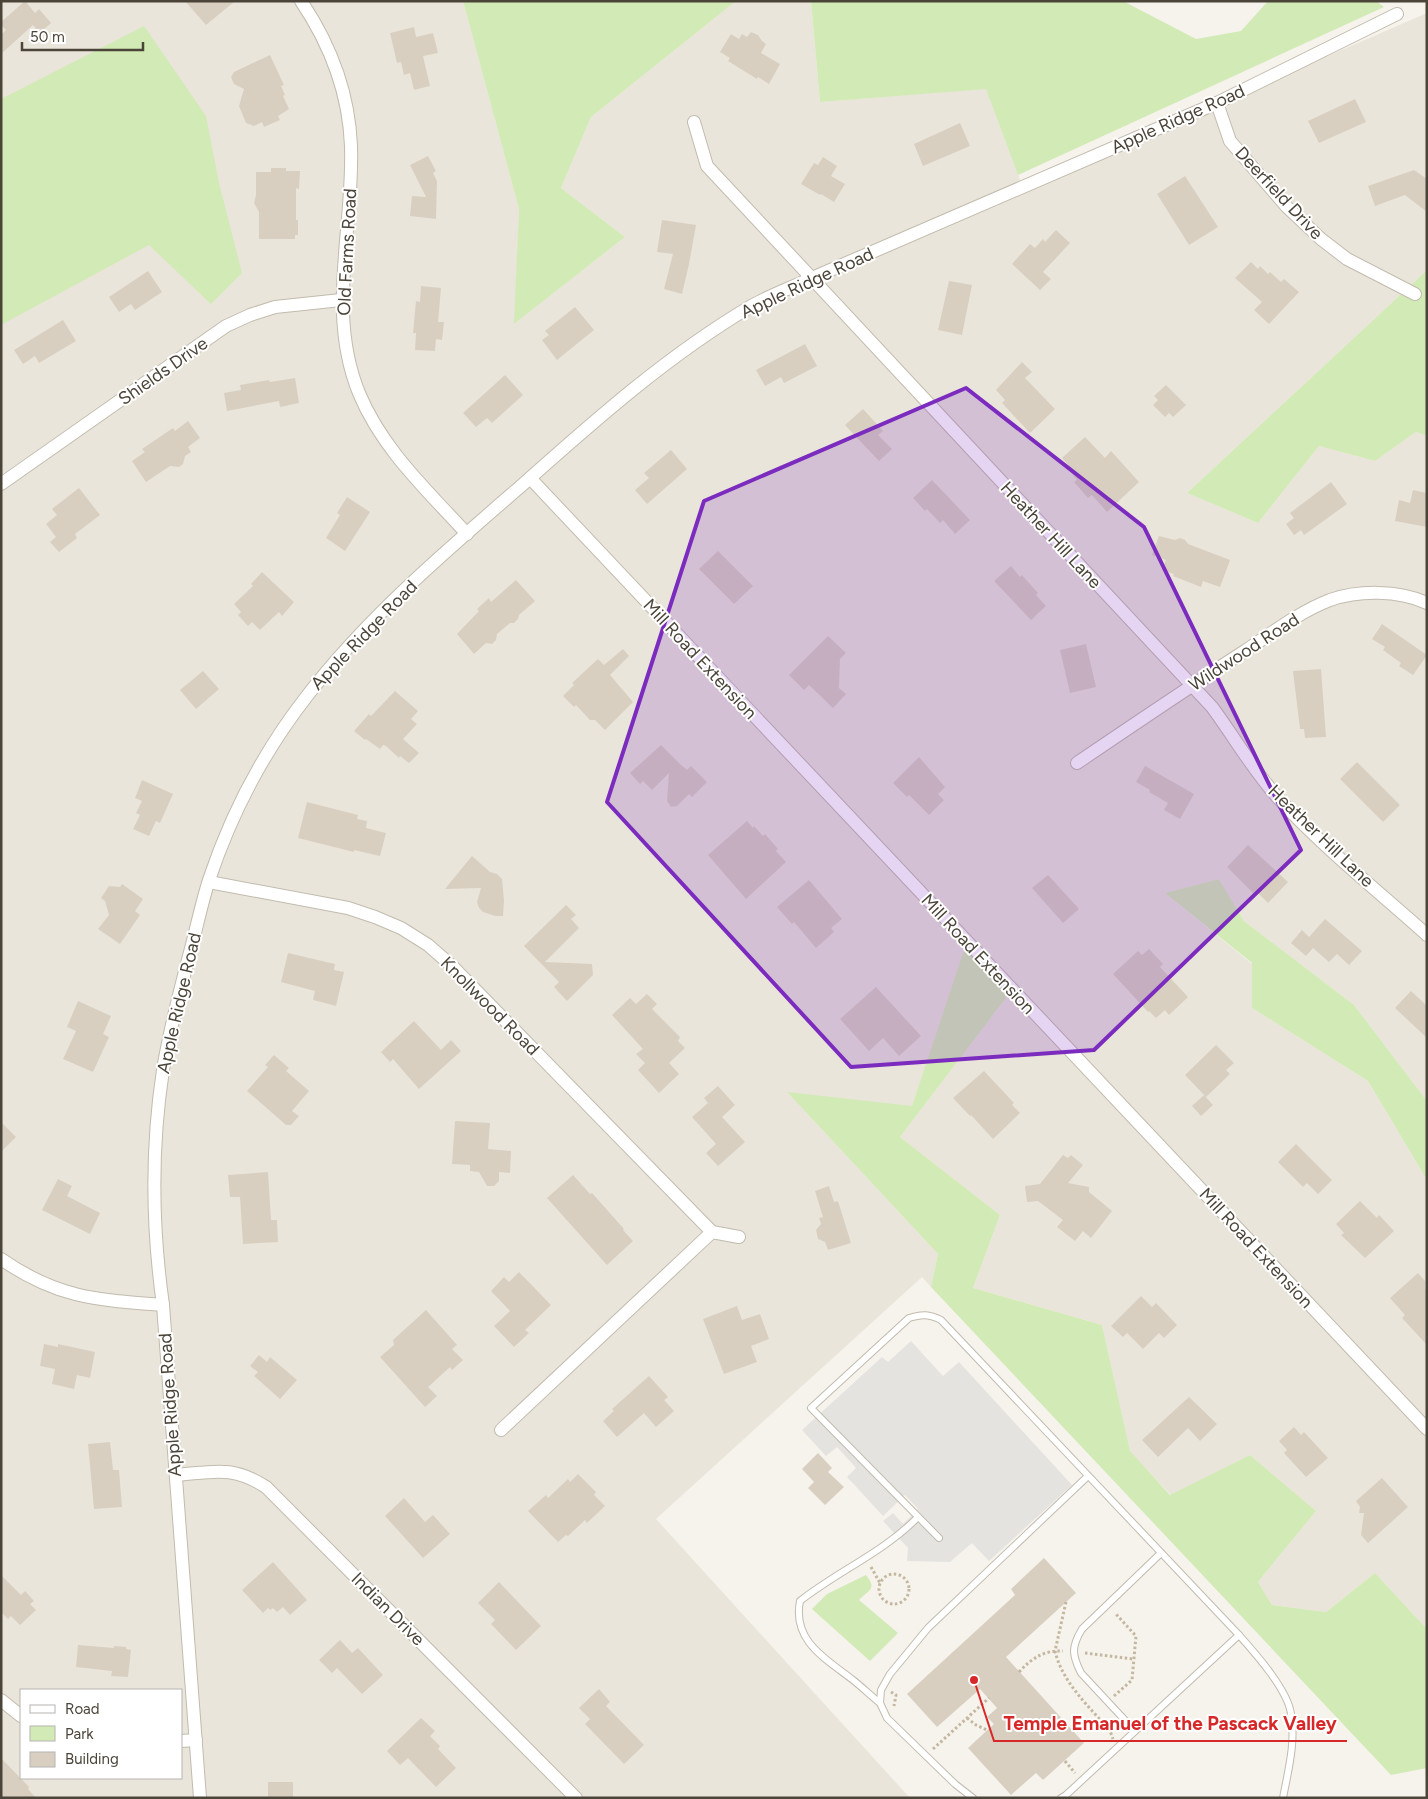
<svg xmlns="http://www.w3.org/2000/svg" width="1428" height="1799" font-family="Figtree,sans-serif">
	<style>
		.residential { fill: #eae5da; fill-rule: evenodd }
		.green { fill: #d2eab5 }
		.parking { fill: #e5e3e0 }
		.building { fill: #d8cfc1 }
		.lines { fill: none; stroke-linecap: round; stroke-linejoin: round }
		.service-casing { stroke: #c2bbae; stroke-width: 8 }
		.minor-casing { stroke: #c2bbae; stroke-width: 14 }
		.path { stroke: #c4b79f; stroke-width: 3; stroke-dasharray: 2.5 2.5; stroke-linecap: butt }
		.service { stroke: #fff; stroke-width: 6 }
		.minor { stroke: #fff; stroke-width: 12 }
		.marked { fill: #7b2cbf; fill-opacity: 0.2; stroke: #7b2cbf; stroke-width: 4; stroke-linejoin: round }
		.labels { text-anchor: middle; stroke-width: 4; stroke-linejoin: round; paint-order: stroke }
		.street-label { font-size: 18px; fill: #4b4439; stroke: #fff }
		.leader { fill: none; stroke: #d62828; stroke-width: 2 }
		.callout-dot { fill: #d62828; stroke: #fff; stroke-width: 2 }
		.callout-label { font-size: 19px; text-anchor: middle; font-weight: bold; fill: #d62828; stroke: #fff; stroke-width: 4; stroke-linejoin: round; paint-order: stroke }
	</style>
	<rect width="100%" height="100%" fill="#f6f3ec"/>
	<path class="residential" d="M1 1H463L519 209 515 323 625 237 561 188 591 117 736 1H811L820 102 986 88 1023 188 1427 13V270L1187 493 1258 523 1319 446 1375 461 1416 432 1427 436V1101L1354 1005 1244 921 1219 879 1165 893 1252 964V1008L1368 1081 1427 1180V1629L1375 1573 1326 1612 1272 1605 1258 1582 1316 1511 1250 1455 1171 1495 1130 1452 1102 1325 973 1288 1000 1215 900 1137 1012 990 967 942 912 1107 788 1093 938 1254 931 1287 922 1277 656 1519 910 1798H1ZM21 1690H181V1778H21Z"/>
	<g class="green">
		<path d="M463 1H736L591 117 561 188 625 237 514 324 519 209Z"/>
		<path d="M811 1H1123L1196 39 1241 31 1268 1H1376L1384 7 1018 175 986 89 820 102Z"/>
		<path d="M144 26 206 116 219 183 242 273 211 304 149 245 1 325V99Z"/>
		<path d="M1427 270V436L1416 432 1375 461 1319 446 1258 523 1187 493Z"/>
		<path d="M1219 879 1244 921 1354 1005 1427 1101V1180L1368 1081 1252 1008V963L1165 893Z"/>
		<path d="M967 941 1012 990 900 1137 1000 1215 973 1288 1102 1325 1130 1451 1170 1495 1250 1455 1316 1511 1258 1582 1272 1605 1326 1612 1375 1573 1427 1629V1768L1391 1775 931 1287 938 1254 787 1092 912 1106Z"/>
		<path d="M866 1575C877 1589 870 1589 859 1600L898 1633 870 1661 812 1609 827 1594Z"/>
	</g>
	<path class="parking" d="M911 1341 943 1376 959 1362 1072 1485 989 1561 972 1543 950 1562 907 1561 908 1548 883 1521 893 1513 903 1524 918 1509 905 1495 883 1516 847 1477 856 1468 837 1447 826 1456 802 1430 882 1357 888 1362Z"/>
	<g class="building">
		<path d="M25 1 35 13 39 9 51 23 40 33 33 25 1 54V35L6 30 1 25V22Z"/>
		<path d="M185 1H235L206 25Z"/>
		<path d="M414 27 416 37 433 33 438 53 423 56 430 86 414 90 410 73 404 75 401 62 397 63 390 33Z"/>
		<path d="M751 32 758 35 762 41 766 44 761 53 780 64 769 84 758 77 757 79 728 61 730 58 720 52 731 34 739 39 742 34 747 37Z"/>
		<path d="M270 55 284 85 281 86 285 95 283 96 289 109 278 116 280 120 264 127 262 122 254 126 246 123 239 106 244 89 234 84 231 77 234 72Z"/>
		<path d="M1355 99 1366 122 1319 143 1308 121Z"/>
		<path d="M960 123 970 146 923 166 914 144Z"/>
		<path d="M428 156 436 171 433 173 437 181 436 219 410 216 412 196 426 197 410 165Z"/>
		<path d="M823 157 837 166 831 176 845 184 834 202 821 194 820 195 801 184 814 163 818 165Z"/>
		<path d="M271 168H286V171H300L299 189 296 188V220H298V235H295V239H259V212L254 203 256 195V172H271Z"/>
		<path d="M1414 170 1427 179V212L1405 195 1375 206 1368 186Z"/>
		<path d="M1185 176 1218 227 1189 245 1157 194Z"/>
		<path d="M662 220 696 225 689 264 682 294 664 289 673 254 657 252Z"/>
		<path d="M1056 230 1070 243 1043 272 1051 279 1040 290 1012 264 1030 244 1035 248 1043 239 1045 242Z"/>
		<path d="M1251 262 1258 269 1260 266 1268 274 1270 272 1281 282 1284 279 1299 292 1269 324 1254 310 1262 302 1235 278Z"/>
		<path d="M148 271 162 292 135 310 131 304 119 312 109 297Z"/>
		<path d="M949 281 972 285 962 335 938 330Z"/>
		<path d="M421 286 441 288 438 322H444L442 340 436 339 435 351 415 350 416 333H413L416 301 420 302Z"/>
		<path d="M575 307 594 330 557 360 542 340 549 335 545 331Z"/>
		<path d="M63 320 76 341 39 363 35 356 23 364 14 350Z"/>
		<path d="M805 344 817 366 784 383 781 377 765 386 756 370Z"/>
		<path d="M1022 362 1032 372 1025 378 1055 409 1030 433 1002 403 1005 400 996 390Z"/>
		<path d="M505 375 523 395 492 423 487 418 476 427 463 413Z"/>
		<path d="M295 378 299 403 280 407 279 401 227 411 224 393 241 390 240 385 269 380 270 382Z"/>
		<path d="M1166 385 1186 405 1173 417 1169 413 1165 417 1153 405 1158 400 1154 396Z"/>
		<path d="M863 409 883 431 878 435 892 449 879 461 845 425Z"/>
		<path d="M188 421 200 438 188 447 191 452 185 456 183 464 179 467 170 466 146 482 132 461 145 452 142 449 173 428 175 431Z"/>
		<path d="M1085 437 1105 458 1111 451 1139 482 1107 512 1092 495 1088 498 1074 482 1077 480 1070 471 1072 469 1062 458Z"/>
		<path d="M671 450 687 469 647 504 635 490 649 478 644 473Z"/>
		<path d="M932 480 970 520 955 534 943 520 940 523 927 509 925 511 913 498Z"/>
		<path d="M1331 482 1347 504 1304 535 1301 530 1294 535 1286 524 1294 518 1290 513Z"/>
		<path d="M79 488 100 515 75 534 77 538 59 552 50 542 56 537 46 524 57 515 52 509Z"/>
		<path d="M1413 490 1427 493V527L1395 521 1399 500 1410 503Z"/>
		<path d="M347 497 370 512 345 551 326 538 340 515 337 513Z"/>
		<path d="M1159 536 1175 540 1180 538 1185 540 1188 544 1230 560 1220 587 1203 581 1201 587 1173 576 1174 574 1162 570 1166 560 1152 555Z"/>
		<path d="M718 551 753 586 734 604 699 569Z"/>
		<path d="M1011 566 1020 577 1022 575 1038 593 1036 595 1046 606 1031 620 994 581Z"/>
		<path d="M262 572 294 602 282 616 279 612 260 630 252 622 248 626 238 615 241 612 234 604 253 586 251 584Z"/>
		<path d="M516 580 535 601 519 615 518 619 514 623H510L497 634 496 640 492 644 486 643 474 654 457 634 479 611 477 609 489 598 491 602Z"/>
		<path d="M1382 624 1427 655 1413 675 1399 666 1401 663 1383 650 1385 647 1372 639Z"/>
		<path d="M828 636 846 653 840 659 839 688 846 694 833 708 809 685 804 690 789 675Z"/>
		<path d="M1086 644 1096 687 1070 693 1060 650Z"/>
		<path d="M623 649 629 656 610 675 633 702 605 730 595 720H590L576 705 574 707 563 696 574 685 572 683 598 659 604 665Z"/>
		<path d="M1321 669 1326 737 1305 738 1304 729H1300L1293 671Z"/>
		<path d="M203 671 219 689 196 709 180 690Z"/>
		<path d="M395 691 418 711 411 719 417 724 403 739 419 753 409 763 400 756 399 758 386 746 383 745 380 749 366 739 365 740 354 731 369 714 371 716Z"/>
		<path d="M661 745 680 764 687 770 691 766 707 782 692 797 689 794 677 806 671 807 667 801 669 773 652 790 643 781 640 784 630 773Z"/>
		<path d="M919 757 945 787 938 794 944 800 929 815 909 795 907 797 893 783Z"/>
		<path d="M1357 762 1400 805 1383 822 1340 779Z"/>
		<path d="M1145 766 1194 794 1180 819 1164 810 1168 803 1149 792 1150 790 1136 782Z"/>
		<path d="M142 780 173 794 160 823 156 821 149 836 133 829 140 815 136 813 142 801 135 798Z"/>
		<path d="M307 802 358 815 357 819 367 821 366 828 386 833 380 856 354 850V852L298 838Z"/>
		<path d="M747 821 753 828 754 826 763 836 765 834 778 849 776 851 786 862 746 899 708 855Z"/>
		<path d="M1248 845 1288 882 1268 903 1256 891 1254 894 1227 867Z"/>
		<path d="M472 856 490 872 497 874 502 879 504 901 503 916H495L483 912 479 908 477 902 481 888 445 889Z"/>
		<path d="M1048 875 1079 909 1063 923 1032 888Z"/>
		<path d="M809 880 842 919 831 928 834 932 816 948 794 922 792 924 777 907Z"/>
		<path d="M122 884 143 899 135 911 140 915 120 944 98 929 109 915 105 901 101 898 109 886 120 887Z"/>
		<path d="M566 905 576 915 571 919 579 928 545 962 592 964 593 975 567 1001 554 987 559 982 524 946Z"/>
		<path d="M1325 919 1362 951 1349 965 1337 954 1329 962 1313 948 1306 956 1291 943 1302 930 1309 937Z"/>
		<path d="M1149 949 1163 964 1160 967 1188 997 1169 1015 1165 1010 1156 1018 1149 1011 1148 1012 1113 974 1138 951 1142 955Z"/>
		<path d="M288 953 335 964 334 970 344 972 336 1006 313 1000 315 991 281 982Z"/>
		<path d="M876 987 921 1036 899 1056 883 1038 869 1051 840 1019Z"/>
		<path d="M1411 991 1427 1006V1038L1395 1008Z"/>
		<path d="M647 994 657 1004 652 1009 680 1037 678 1041 685 1048 669 1063 679 1074 659 1093 638 1070 645 1063 636 1054 643 1049 612 1015 630 998 636 1004Z"/>
		<path d="M78 1001 111 1016 103 1034 109 1037 93 1072 63 1059 76 1031 67 1027Z"/>
		<path d="M414 1021 441 1050 451 1040 461 1051 419 1089 393 1059 390 1062 381 1052Z"/>
		<path d="M1216 1045 1234 1063 1226 1070 1230 1074 1206 1097 1185 1075Z"/>
		<path d="M274 1055 289 1068 286 1071 309 1091 292 1111 299 1116 291 1125H286L247 1091 268 1067 265 1065Z"/>
		<path d="M984 1071 1014 1103 1012 1105 1020 1113 993 1139 971 1115 970 1116 953 1098Z"/>
		<path d="M718 1086 735 1105 722 1117 745 1142 718 1166 706 1153 716 1144 692 1117 708 1103 704 1098Z"/>
		<path d="M1204 1095 1213 1105 1201 1116 1192 1106Z"/>
		<path d="M455 1121 490 1123 488 1149 511 1151 510 1173 499 1172V1181L494 1186H487L479 1172 470 1171V1165L452 1164Z"/>
		<path d="M1 1122 16 1137 1 1152Z"/>
		<path d="M1296 1144 1332 1180 1318 1194 1307 1183 1303 1187 1278 1162Z"/>
		<path d="M1063 1155 1068 1158 1071 1155 1083 1165 1068 1183 1089 1187V1192L1112 1211 1091 1238 1083 1231 1075 1241 1057 1227 1063 1220 1038 1201 1027 1202 1025 1186 1040 1184Z"/>
		<path d="M268 1172 271 1220H277L278 1242 243 1244 240 1197H230L228 1175Z"/>
		<path d="M573 1175 590 1194 592 1193 624 1229 623 1230 633 1241 607 1265 547 1198Z"/>
		<path d="M58 1179 72 1186 67 1196 100 1213 90 1234 42 1210Z"/>
		<path d="M829 1186 834 1202 838 1201 851 1243 828 1250 825 1242 818 1239 816 1230 821 1224 819 1218 823 1217 815 1191Z"/>
		<path d="M1360 1201 1377 1218 1379 1215 1394 1231 1365 1258 1341 1235 1344 1233 1336 1224Z"/>
		<path d="M519 1272 551 1305 525 1330 529 1333 514 1347 494 1326 510 1311 491 1291 504 1277 509 1282Z"/>
		<path d="M1418 1273 1425 1281V1289L1427 1291V1345L1402 1318 1405 1315 1390 1298Z"/>
		<path d="M1141 1296 1152 1307 1156 1303 1177 1325 1164 1338 1159 1333 1143 1349 1127 1333 1123 1337 1111 1326Z"/>
		<path d="M737 1306 742 1320 760 1314 769 1339 751 1346 757 1362 724 1374 703 1319Z"/>
		<path d="M426 1310 457 1345 452 1349 463 1360 452 1370 450 1367 428 1387 437 1396 425 1407 380 1357 394 1345 393 1340Z"/>
		<path d="M44 1344 58 1347V1344L95 1352 90 1378 77 1375 74 1389 52 1384 55 1369 40 1366Z"/>
		<path d="M259 1355 267 1362 270 1357 297 1380 280 1399 254 1376 258 1372 250 1366Z"/>
		<path d="M649 1376 668 1397 664 1400 674 1411 656 1427 644 1413 617 1437 603 1421 614 1411 612 1409Z"/>
		<path d="M1189 1397 1217 1424 1200 1441 1188 1428 1158 1457 1142 1440Z"/>
		<path d="M1294 1427 1301 1435 1304 1432 1328 1458 1306 1477 1284 1453 1287 1450 1279 1441Z"/>
		<path d="M110 1442 113 1470H119L122 1507 94 1509 88 1444Z"/>
		<path d="M818 1453 832 1468 828 1472 844 1487 825 1505 808 1488 814 1482 802 1469Z"/>
		<path d="M578 1474 596 1492 594 1495 605 1506 587 1523 585 1520 568 1536 566 1535 558 1542 528 1511 546 1495 548 1498 568 1479 570 1482Z"/>
		<path d="M1382 1478 1408 1507 1368 1543 1361 1535 1364 1513H1359L1360 1507 1356 1501Z"/>
		<path d="M404 1498 425 1522 433 1515 450 1534 423 1558 385 1516Z"/>
		<path d="M1044 1558 1076 1593 1006 1657 1084 1743 1043 1780 1036 1773 1011 1795 968 1748 994 1724 987 1717 997 1708 980 1689 937 1727 907 1694 1015 1595 1011 1589Z"/>
		<path d="M273 1562 307 1600 290 1615 283 1607 277 1612 273 1608 270 1610 268 1608 263 1613 242 1590Z"/>
		<path d="M1 1575 21 1595 25 1591 34 1601 30 1604 36 1610 20 1625 11 1616 8 1619 1 1612Z"/>
		<path d="M499 1582 541 1626 516 1650 491 1624 495 1620 478 1603Z"/>
		<path d="M340 1640 352 1653 358 1648 383 1675 362 1694 337 1668 332 1673 319 1660Z"/>
		<path d="M78 1645 114 1648V1646L126 1647V1649L131 1650 128 1677 111 1676 112 1671 76 1667Z"/>
		<path d="M599 1689 610 1702 606 1706 644 1745 624 1764 585 1724 590 1719 579 1708Z"/>
		<path d="M421 1718 435 1731 430 1736 440 1746 438 1749 456 1768 436 1787 408 1758 400 1765 387 1751Z"/>
		<path d="M1 1758 29 1787 28 1789 36 1798H1Z"/>
		<rect x="268" y="1782" width="25" height="16"/>
	</g>
	<g class="lines">
		<defs>
			<g id="service">
				<path d="M939 1538 811 1408 909 1318C922 1314 929 1314 941 1320L1239 1635C1255 1653 1288 1690 1291 1714 1296 1742 1288 1771 1283 1798"/>
				<path d="M880 1703C871 1696 862 1687 853 1680 826 1659 792 1641 800 1601 838 1571 884 1552 918 1517"/>
				<path d="M1135 1731 1081 1673C1072 1655 1071 1647 1082 1629L1161 1553"/>
				<path d="M973 1798 955 1784 887 1718 880 1703 881 1690 890 1674 928 1628 1088 1476"/>
				<path d="M1061 1798 1066 1795 1239 1635"/>
			</g>
			<g id="minor">
				<path d="M301 1C330 44 349 94 351 146 354 229 326 312 359 393 382 449 427 490 467 534"/>
				<path d="M1217 103 1230 141 1287 207 1321 239 1347 259 1415 294"/>
				<path d="M694 122 707 166 1212 707C1235 738 1254 772 1280 800 1324 848 1378 891 1427 935"/>
				<path d="M530 478 1427 1429"/>
				<path d="M1 484 226 326 250 315 275 307 341 300"/>
				<path d="M1077 763C1133 725 1189 687 1245 651 1272 633 1299 612 1330 600 1359 590 1398 590 1427 603"/>
				<path d="M209 882 348 908 375 917 401 928 428 945 452 966 712 1232"/>
				<path d="M1 1259C57 1298 97 1300 163 1305"/>
				<path d="M501 1430 712 1232 739 1237"/>
				<path d="M176 1475C214 1472 232 1465 266 1487L576 1798"/>
				<path d="M1 1700 21 1716"/>
				<path d="M181 1741 196 1740"/>
				<path d="M200 1798 163 1305C152 1227 151 1148 163 1070 169 1032 179 994 189 956 196 931 201 905 209 880 231 814 264 751 307 696 368 617 446 551 521 486 594 421 668 355 753 305 771 295 793 287 812 278L1217 103 1397 14"/>
			</g>
		</defs>
		<use href="#service" class="service-casing"/>
		<use href="#minor" class="minor-casing"/>
		<g class="path">
			<path d="M871 1567 880 1583"/>
			<circle cx="894" cy="1589" r="15"/>
			<path d="M1066 1602 1055 1651C1063 1684 1089 1706 1110 1731L1113 1739"/>
			<path d="M1085 1653 1133 1659"/>
			<path d="M1019 1672C1032 1658 1044 1650 1063 1651"/>
			<path d="M891 1692 896 1695 894 1706"/>
			<path d="M1114 1696 1132 1680 1136 1636 1115 1613"/>
			<path d="M967 1718 976 1725 987 1730"/>
			<path d="M933 1749 989 1698"/>
			<path d="M1065 1761 1075 1773"/>
		</g>
		<use href="#service" class="service"/>
		<use href="#minor" class="minor"/>
	</g>
	<path class="marked" d="M966 388 1144 527 1301 850 1094 1050 851 1067 607 802 704 501Z"/>
	<g class="labels">
		<g class="street-label">
			<text transform="translate(1178 119) rotate(-24)" y="6">Apple Ridge Road</text>
			<text transform="translate(1279 193) rotate(47)" y="6">Deerfield Drive</text>
			<text transform="translate(347 252) rotate(-87)" y="6">Old Farms Road</text>
			<text transform="translate(807 283) rotate(-25)" y="6">Apple Ridge Road</text>
			<text transform="translate(163 371) rotate(-35)" y="6">Shields Drive</text>
			<text transform="translate(1051 535) rotate(47)" y="6">Heather Hill Lane</text>
			<text transform="translate(364 635) rotate(-46)" y="6">Apple Ridge Road</text>
			<text transform="translate(1244 652) rotate(-33)" y="6">Wildwood Road</text>
			<text transform="translate(700 659) rotate(47)" y="6">Mill Road Extension</text>
			<text transform="translate(1321 836) rotate(44)" y="6">Heather Hill Lane</text>
			<text transform="translate(978 954) rotate(47)" y="6">Mill Road Extension</text>
			<text transform="translate(179 1003) rotate(-77)" y="6">Apple Ridge Road</text>
			<text transform="translate(490 1006) rotate(45)" y="6">Knollwood Road</text>
			<text transform="translate(1256 1248) rotate(47)" y="6">Mill Road Extension</text>
			<text transform="translate(170 1405) rotate(-94)" y="6">Apple Ridge Road</text>
			<text transform="translate(388 1609) rotate(45)" y="6">Indian Drive</text>
		</g>
	</g>
	<path class="leader" d="M974 1680L994 1741H1347"/>
	<circle class="callout-dot" cx="974" cy="1680" r="5"/>
	<g class="callout-label">
		<text x="1170" y="1730">Temple Emanuel of the Pascack Valley</text>
	</g>
	<rect width="1428" height="1799" fill="none" stroke="#4b4439" stroke-width="5"/>
	<rect x="20" y="1689" width="162" height="90" fill="#ffffff" stroke="#b7b4b0"/>
	<rect x="30" y="1705" width="25" height="8" fill="#ffffff" stroke="#b7b4b0"/>
	<text x="65" y="1714" font-size="15" fill="#4b4439">Road</text>
	<rect x="30" y="1726" width="25" height="15" fill="#d2eab5" stroke="#b7b4b0"/>
	<text x="65" y="1739" font-size="15" fill="#4b4439">Park</text>
	<rect x="30" y="1752" width="25" height="15" fill="#d8cfc1" stroke="#b7b4b0"/>
	<text x="65" y="1764" font-size="15" fill="#4b4439">Building</text>
	<path d="M22 42v8h121v-8" fill="none" stroke="#4b4439" stroke-width="2.5"/>
	<text x="30" y="42" font-size="15" fill="#4b4439" stroke="#ffffff" stroke-width="4" paint-order="stroke">50 m</text>
</svg>
